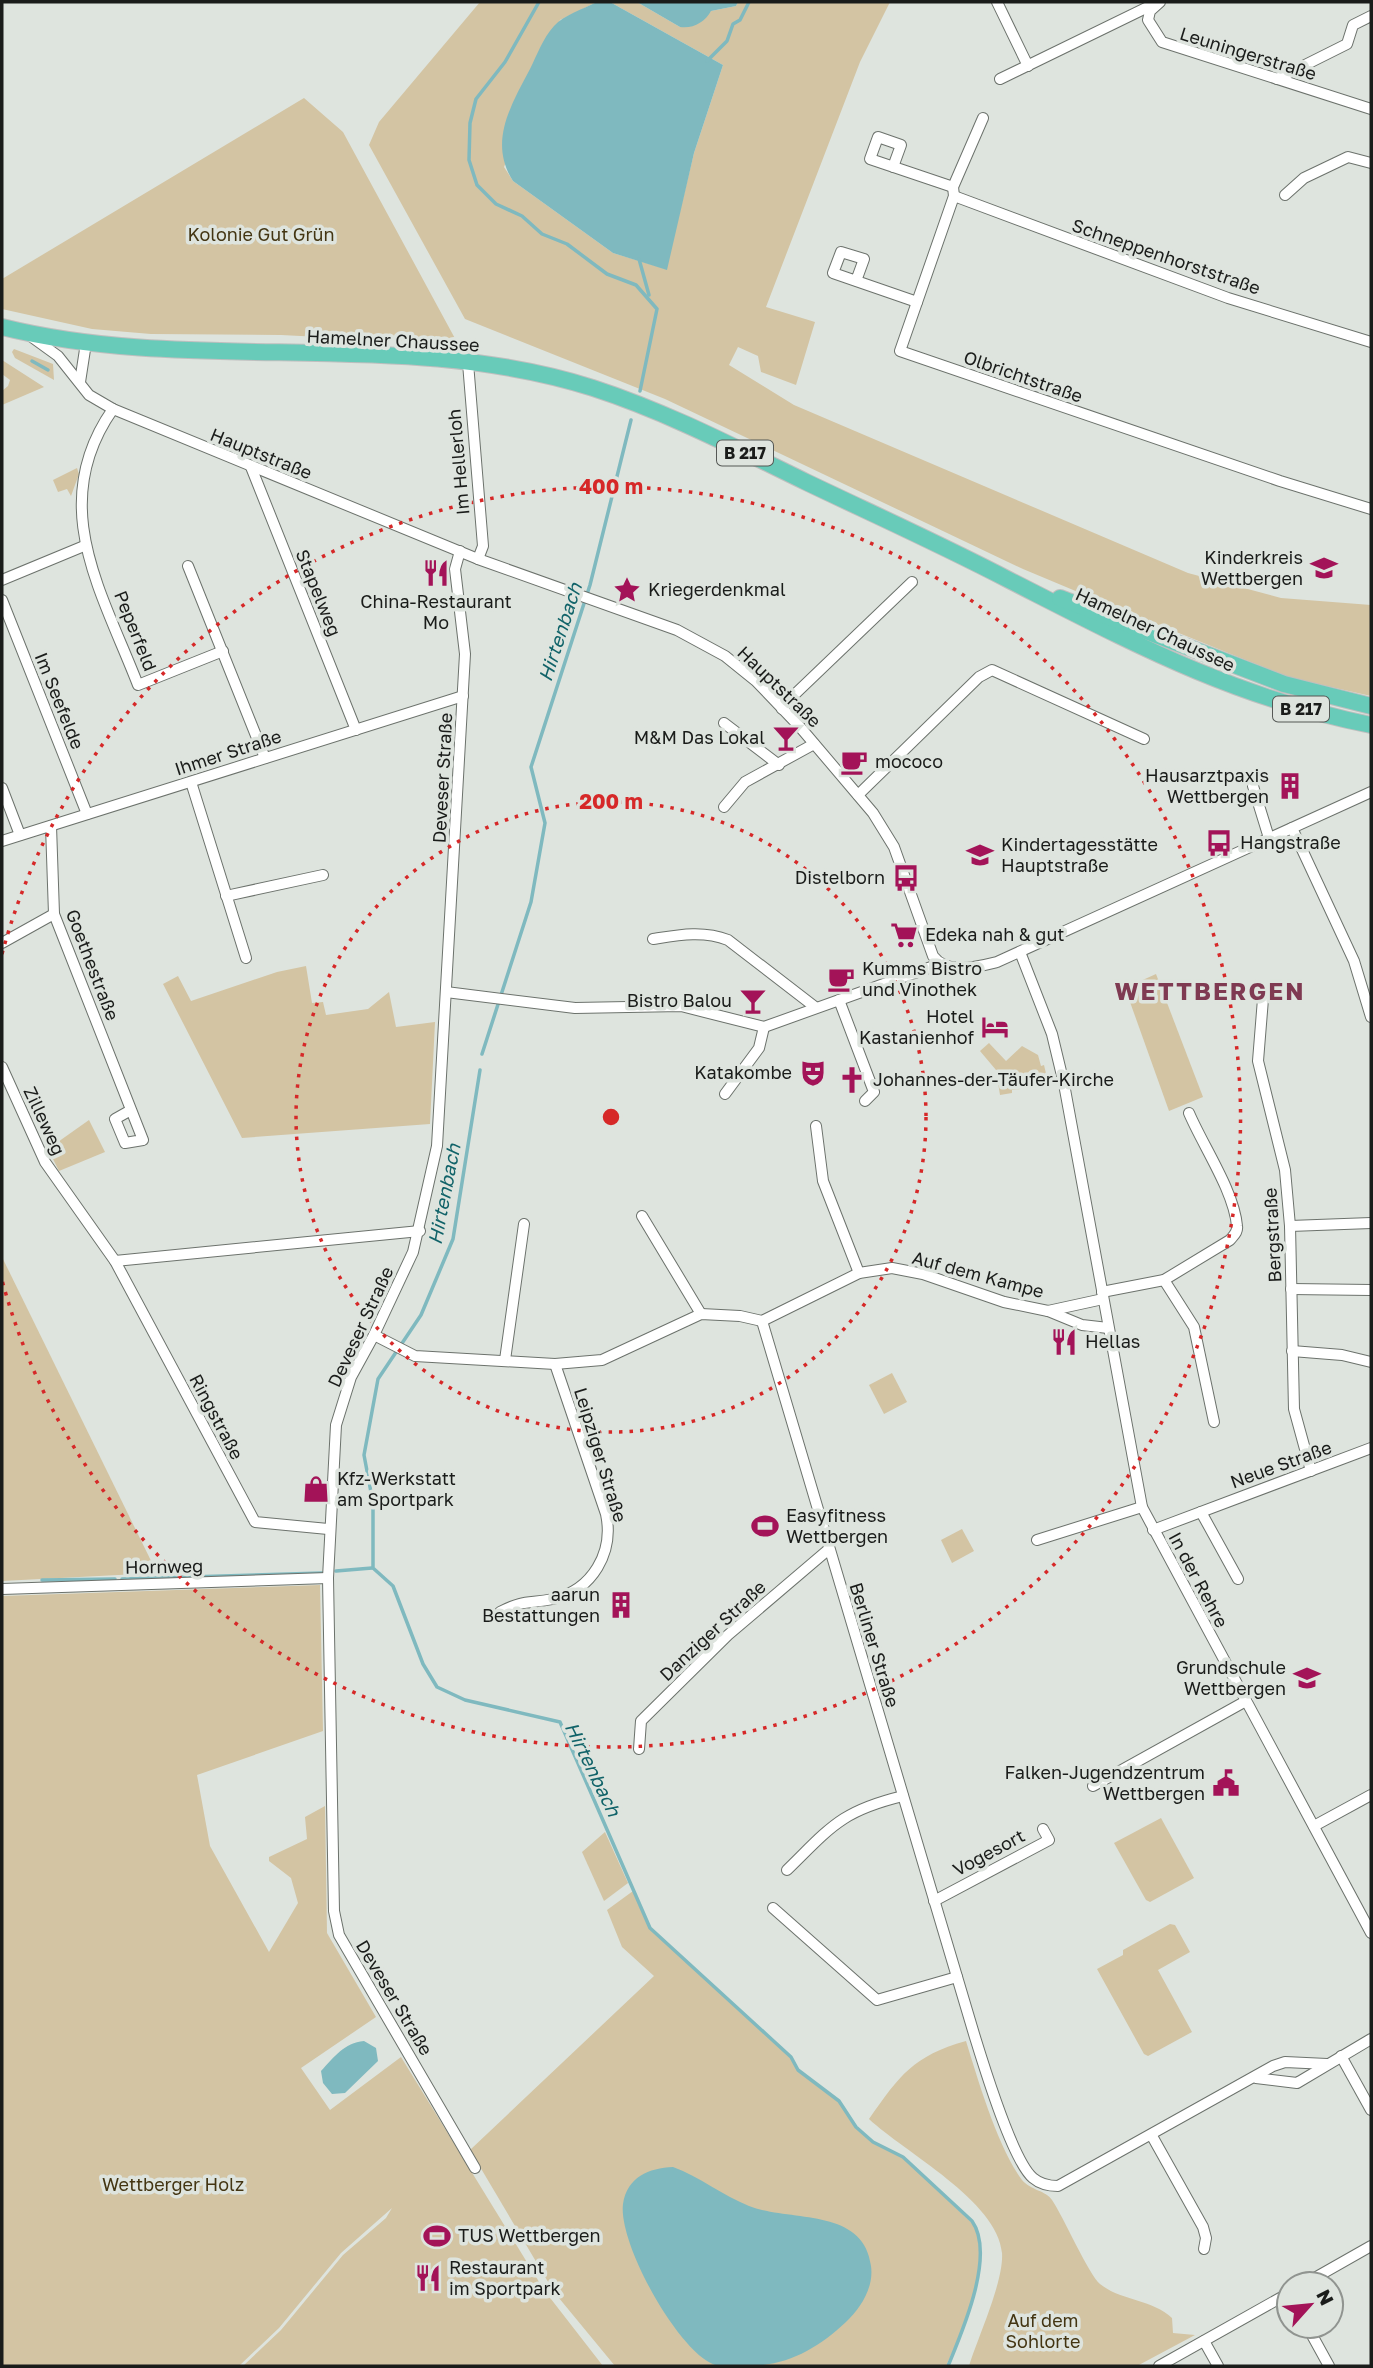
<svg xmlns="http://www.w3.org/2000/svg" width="1373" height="2368" font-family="'Golos Text',sans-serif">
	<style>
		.green { fill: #d3c4a3 }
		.water { fill: #7fb9bf }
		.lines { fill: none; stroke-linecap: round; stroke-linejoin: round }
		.stream { stroke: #7fb9bf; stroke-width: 3.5 }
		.street-casing { stroke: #6c726c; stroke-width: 12 }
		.primary-casing { stroke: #bfbfbf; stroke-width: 18 }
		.street { stroke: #fff; stroke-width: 10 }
		.primary { stroke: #68cbb9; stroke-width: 16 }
		.ring { fill: none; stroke: #d62828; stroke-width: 3.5; stroke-dasharray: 3.5 7 }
		.labels { text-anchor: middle; stroke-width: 7; stroke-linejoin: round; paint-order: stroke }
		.shield { fill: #dee4de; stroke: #555855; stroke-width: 2 }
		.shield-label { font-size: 16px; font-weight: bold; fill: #1a1c1a }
		.street-label { font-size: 18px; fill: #1a1c1a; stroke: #dee4de }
		.park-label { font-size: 18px; fill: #433512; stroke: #dee4de }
		.poi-label { font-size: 18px; fill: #1a1c1a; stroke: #dee4de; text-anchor: start }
		.water-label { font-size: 19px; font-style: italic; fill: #116369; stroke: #dee4de }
		.district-label { font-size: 24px; font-weight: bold; letter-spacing: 2px; fill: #7f3a52; stroke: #dee4de }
		.centre { fill: #d62828; stroke: #dee4de; stroke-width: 3.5 }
		.ring-label { font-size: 21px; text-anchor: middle; font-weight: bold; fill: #d62828; stroke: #dee4de; stroke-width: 7; stroke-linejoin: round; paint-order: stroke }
	</style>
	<rect width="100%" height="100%" fill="#dee4de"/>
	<g class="green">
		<path d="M480 2H597L560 20 504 167 513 181 613 253 666 269 694 153 723 65 610 2H637L680 27 711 11 736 6 738 2H890L860 62 766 307 815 322 796 385 761 372 758 356 738 347 729 365 794 405 1188 573 1281 598 1371 605V696L1291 678 1109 605 1023 569 665 399 465 319 369 145 379 122Z"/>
		<path d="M304 98 343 132 458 344 281 335 151 334 92 329 2 309V279Z"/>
		<path d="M14 349 53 364 54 380 15 358 12 352Z"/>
		<path d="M2 360 44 387 2 405V391L8 386 10 380 2 374Z"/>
		<path d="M77 468 79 474 71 496 67 489 58 492 53 480Z"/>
		<path d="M306 966 312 1003 323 1002 326 1015 368 1009 389 992 396 1027 435 1022 430 1124 242 1138 163 984 178 976 191 1001 277 972Z"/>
		<path d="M1156 974 1203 1097 1169 1111 1125 988Z"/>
		<path d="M989 1043 1006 1061 1022 1046 1038 1055 1041 1066 1044 1065 1049 1086 1012 1090V1093L1000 1095 996 1070 980 1051Z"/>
		<path d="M89 1120 105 1152 59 1171 48 1149Z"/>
		<path d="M2 1257 157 1573 2 1581Z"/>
		<path d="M892 1373 907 1402 884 1414 869 1385Z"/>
		<path d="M962 1529 974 1551 952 1563 941 1540Z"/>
		<path d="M320 1585 323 1731 197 1775 210 1846 269 1952 298 1903 291 1878 269 1861V1857L307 1839 305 1817 325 1806 327 1933 376 2017 301 2068 330 2110 401 2057 544 2290 603 2366H243L281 2330 343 2255 386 2218 392 2208 341 2253 279 2328 239 2366H2V1596Z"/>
		<path d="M1161 1818 1194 1878 1150 1902 1146 1900 1114 1843Z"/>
		<path d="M605 1832 628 1883 604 1901 582 1852Z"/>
		<path d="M633 1891 649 1928 791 2057 798 2070 839 2101 856 2127 874 2142 903 2157 977 2228C988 2276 965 2324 946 2366H615L554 2292 470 2150 654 1976 622 1947 607 1910Z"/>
		<path d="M1170 1924 1175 1925 1190 1952 1158 1970 1192 2032 1148 2056 1144 2054 1097 1969 1123 1955V1950Z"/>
		<path d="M966 2041C978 2080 998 2148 1022 2180 1030 2190 1047 2191 1052 2200 1063 2216 1089 2275 1100 2284 1121 2301 1152 2299 1172 2318L1173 2333 1195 2335 1137 2366H969C978 2337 1004 2281 1002 2253 998 2201 904 2152 869 2119 900 2075 913 2056 966 2041Z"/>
	</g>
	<g class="water">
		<path d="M597 2H610L723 65 694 153 667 270 613 253 513 181C488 142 511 105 530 69 537 55 543 38 554 26 564 15 583 9 597 2Z"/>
		<path d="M637 2H738L736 6 711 11C705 22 693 29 680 27Z"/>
		<path d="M364 2041 376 2048 378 2061 345 2093 332 2094 323 2083 321 2071C334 2057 344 2043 364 2041Z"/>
		<path d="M673 2167C700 2177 722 2195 749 2206 790 2222 864 2207 871 2266 874 2287 861 2308 846 2322 817 2349 787 2366 747 2366 737 2366 724 2368 715 2365 678 2352 618 2243 623 2204 627 2177 649 2168 673 2167Z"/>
	</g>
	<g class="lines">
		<g class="stream">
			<path d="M539 2 505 62 476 99 470 123 469 160 477 185 496 204 522 216 542 234 567 244 607 274 636 285 657 309 640 391"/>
			<path d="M707 61 727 41 733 24 740 20 749 2"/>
			<path d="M639 259 649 295"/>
			<path d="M32 361 48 370"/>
			<path d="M482 1054 531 902 545 823 531 767 590 585 631 420"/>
			<path d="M480 1070 453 1239 421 1315 378 1379 364 1455 373 1503V1568L393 1586 423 1664 437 1687 465 1700 560 1722 650 1928 791 2057 798 2070 839 2101 856 2127 873 2142 903 2157 972 2221C996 2255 962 2332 948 2366"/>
			<path d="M336 1571 372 1568"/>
			<path d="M122 1579 322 1573"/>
			<path d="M42 1580 115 1579"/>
		</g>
		<defs>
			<g id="street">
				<path d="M997 2 1028 66"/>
				<path d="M1160 2 1150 11 1148 20 1162 42 1371 109"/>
				<path d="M1000 79 1154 4"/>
				<path d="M1277 79 1347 44 1353 25 1371 16"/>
				<path d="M983 118 953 187 954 196 900 351 1280 481 1371 509"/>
				<path d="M893 167 901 145 878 137 870 159 953 187"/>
				<path d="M1285 195 1304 178 1348 157 1371 163"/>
				<path d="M954 196 1228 298 1371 342"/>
				<path d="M856 281 864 259 841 252 833 273 917 302"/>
				<path d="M29 335 58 356 89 395 113 409 478 559 677 630 725 656 756 681 800 727 873 813 894 847 933 956C947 975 977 967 997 962L1371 792"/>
				<path d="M468 363 483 546 478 559"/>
				<path d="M80 382 86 343"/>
				<path d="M113 409C46 504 102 592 138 685L223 651"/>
				<path d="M251 467 356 730"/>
				<path d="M460 551 455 569 465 654 437 1146 413 1252 374 1335 351 1377 336 1425 328 1578 334 1911 339 1935 475 2168"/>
				<path d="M188 566 265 758"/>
				<path d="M2 580 84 546"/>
				<path d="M2 600 87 814"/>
				<path d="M782 709 793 696 912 582"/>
				<path d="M724 723 779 765"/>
				<path d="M191 782 246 958"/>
				<path d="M1253 786 1269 838"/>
				<path d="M2 788 20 835"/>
				<path d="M858 795 979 677 992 670 1144 739"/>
				<path d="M724 807 745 782 814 744"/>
				<path d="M51 826 54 914 143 1140 125 1143 115 1119 131 1110"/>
				<path d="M1292 828 1354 961 1371 1017"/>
				<path d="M2 841 463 696"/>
				<path d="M226 896 323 875"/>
				<path d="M653 939C678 935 703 930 728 940L815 1007"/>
				<path d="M2 943 54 914"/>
				<path d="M1020 952 1052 1034 1064 1084 1142 1507 1371 1933"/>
				<path d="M446 992 575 1008 681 1006 764 1027"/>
				<path d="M1263 999 1258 1061 1285 1170 1290 1226 1294 1409 1311 1471"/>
				<path d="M839 1000 874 1092 865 1101"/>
				<path d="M764 1027 934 966 937 962"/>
				<path d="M2 1067 45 1162 115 1261 255 1522 328 1529"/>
				<path d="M725 1094 759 1048 764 1027"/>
				<path d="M816 1126 823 1181 859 1273"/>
				<path d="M642 1216 701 1314"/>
				<path d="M1290 1226 1371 1223"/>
				<path d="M115 1261 420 1231"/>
				<path d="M1164 1280 1194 1327 1214 1422"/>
				<path d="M1291 1289 1371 1290"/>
				<path d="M1102 1292 1164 1280 1230 1240C1234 1235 1238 1232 1237 1226 1234 1191 1203 1146 1189 1113"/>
				<path d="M1048 1311 1103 1299"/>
				<path d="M762 1321 974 2034C983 2063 1012 2160 1033 2178 1040 2184 1049 2186 1058 2186L1273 2066 1285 2062 1327 2064"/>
				<path d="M374 1335 415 1356 555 1364 602 1360 701 1314 740 1316 762 1321 859 1273 892 1268 923 1274 1004 1302 1048 1311 1082 1325 1108 1328"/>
				<path d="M1292 1351 1342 1355 1371 1362"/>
				<path d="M505 1360 524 1224"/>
				<path d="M1201 1512 1238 1579"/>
				<path d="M1153 1530 1371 1448"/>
				<path d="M1037 1540 1142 1507"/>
				<path d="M2 1589 328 1578"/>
				<path d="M500 1612C525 1599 529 1604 553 1599 593 1590 614 1552 606 1514L555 1364"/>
				<path d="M639 1749 641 1721 728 1635 829 1549"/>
				<path d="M1093 1786 1246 1701"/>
				<path d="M1314 1826 1371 1795"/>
				<path d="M787 1870C831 1827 841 1811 903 1796"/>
				<path d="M934 1901 1049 1840 1043 1829"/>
				<path d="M773 1908 877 2000 957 1977"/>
				<path d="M1341 2056 1371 2110"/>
				<path d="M1256 2078 1297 2083 1371 2039"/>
				<path d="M1152 2136 1203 2227 1206 2238 1204 2249"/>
				<path d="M1304 2284 1371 2246"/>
				<path d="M1307 2326 1329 2366"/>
				<path d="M1204 2341 1218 2366"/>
				<path d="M1159 2366 1289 2293"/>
			</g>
			<g id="primary">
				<path d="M2 327C195 375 402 327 593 388 667 412 736 448 806 482 873 514 942 545 1009 580 1133 643 1232 697 1371 725"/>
				<path d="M1060 598 1284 684 1371 706"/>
			</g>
		</defs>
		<use href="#street" class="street-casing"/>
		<use href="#primary" class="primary-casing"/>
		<use href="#street" class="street"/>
		<use href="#primary" class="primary"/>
	</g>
	<g class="ring">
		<circle cx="611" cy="1117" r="315"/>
		<path d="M2 954A630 630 0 1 1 2 1280"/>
	</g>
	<defs>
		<symbol id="school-bare" viewBox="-9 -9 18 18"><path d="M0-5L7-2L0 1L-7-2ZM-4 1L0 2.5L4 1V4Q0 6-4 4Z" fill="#a31358" stroke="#dee4de" stroke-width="2.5" paint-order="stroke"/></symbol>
		<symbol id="restaurant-bare" viewBox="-9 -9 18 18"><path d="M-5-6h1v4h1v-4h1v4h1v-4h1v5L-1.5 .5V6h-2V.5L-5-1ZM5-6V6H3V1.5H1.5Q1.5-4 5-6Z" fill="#a31358" stroke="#dee4de" stroke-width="2.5" paint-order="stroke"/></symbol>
		<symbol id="sight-bare" viewBox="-9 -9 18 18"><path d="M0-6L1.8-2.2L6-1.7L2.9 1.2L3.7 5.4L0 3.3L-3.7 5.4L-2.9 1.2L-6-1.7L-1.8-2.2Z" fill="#a31358" stroke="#dee4de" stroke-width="2.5" paint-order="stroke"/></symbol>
		<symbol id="bar-bare" viewBox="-9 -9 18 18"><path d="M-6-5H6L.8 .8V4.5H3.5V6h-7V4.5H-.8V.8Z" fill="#a31358" stroke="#dee4de" stroke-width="2.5" paint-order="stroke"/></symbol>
		<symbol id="cafe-bare" viewBox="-9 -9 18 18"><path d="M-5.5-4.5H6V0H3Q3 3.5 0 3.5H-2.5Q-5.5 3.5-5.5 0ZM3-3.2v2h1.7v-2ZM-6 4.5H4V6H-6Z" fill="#a31358" stroke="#dee4de" stroke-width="2.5" paint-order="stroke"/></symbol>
		<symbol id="building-bare" viewBox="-9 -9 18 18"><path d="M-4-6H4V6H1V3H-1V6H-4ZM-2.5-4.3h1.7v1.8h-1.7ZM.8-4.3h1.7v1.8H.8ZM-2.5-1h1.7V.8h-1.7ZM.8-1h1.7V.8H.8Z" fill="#a31358" stroke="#dee4de" stroke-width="2.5" paint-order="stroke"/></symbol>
		<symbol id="bus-bare" viewBox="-9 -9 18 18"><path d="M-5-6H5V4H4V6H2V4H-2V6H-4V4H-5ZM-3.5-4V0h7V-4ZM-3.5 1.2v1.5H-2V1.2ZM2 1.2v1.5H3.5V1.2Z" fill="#a31358" stroke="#dee4de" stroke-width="2.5" paint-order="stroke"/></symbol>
		<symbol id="supermarket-bare" viewBox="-9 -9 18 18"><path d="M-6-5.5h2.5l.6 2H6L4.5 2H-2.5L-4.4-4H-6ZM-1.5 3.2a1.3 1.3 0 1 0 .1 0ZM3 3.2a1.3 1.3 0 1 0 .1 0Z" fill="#a31358" stroke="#dee4de" stroke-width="2.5" paint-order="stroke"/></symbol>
		<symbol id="hotel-bare" viewBox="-9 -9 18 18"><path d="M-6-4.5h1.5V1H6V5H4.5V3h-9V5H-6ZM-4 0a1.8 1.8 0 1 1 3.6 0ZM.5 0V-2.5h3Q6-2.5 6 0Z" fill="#a31358" stroke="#dee4de" stroke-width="2.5" paint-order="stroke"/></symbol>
		<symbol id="theatre-bare" viewBox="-9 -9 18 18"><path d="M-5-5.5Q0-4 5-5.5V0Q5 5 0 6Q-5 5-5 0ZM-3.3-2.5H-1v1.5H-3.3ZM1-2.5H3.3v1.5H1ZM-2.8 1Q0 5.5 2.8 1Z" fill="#a31358" stroke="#dee4de" stroke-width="2.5" paint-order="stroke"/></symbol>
		<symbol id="church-bare" viewBox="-9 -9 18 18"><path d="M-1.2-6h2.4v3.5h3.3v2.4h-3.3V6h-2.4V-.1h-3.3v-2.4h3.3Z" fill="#a31358" stroke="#dee4de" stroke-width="2.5" paint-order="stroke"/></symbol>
		<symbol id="shop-bare" viewBox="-9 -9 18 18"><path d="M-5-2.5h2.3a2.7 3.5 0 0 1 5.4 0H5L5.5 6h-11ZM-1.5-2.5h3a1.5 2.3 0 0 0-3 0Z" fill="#a31358" stroke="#dee4de" stroke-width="2.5" paint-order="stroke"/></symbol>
		<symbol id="stadium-bare" viewBox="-9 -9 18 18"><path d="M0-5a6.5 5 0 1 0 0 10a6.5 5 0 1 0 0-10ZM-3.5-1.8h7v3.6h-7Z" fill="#a31358" stroke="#dee4de" stroke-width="2.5" paint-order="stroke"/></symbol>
		<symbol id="civic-bare" viewBox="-9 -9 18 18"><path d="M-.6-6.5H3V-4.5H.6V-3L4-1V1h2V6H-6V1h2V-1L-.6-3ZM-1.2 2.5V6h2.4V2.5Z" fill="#a31358" stroke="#dee4de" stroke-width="2.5" paint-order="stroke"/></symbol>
	</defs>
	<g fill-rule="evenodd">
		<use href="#school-bare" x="1305" y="549" width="38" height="38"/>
		<use href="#restaurant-bare" x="417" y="554" width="38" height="38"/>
		<use href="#sight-bare" x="608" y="571" width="38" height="38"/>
		<use href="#bar-bare" x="767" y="719" width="38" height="38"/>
		<use href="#cafe-bare" x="835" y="743" width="38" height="38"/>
		<use href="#building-bare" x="1271" y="767" width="38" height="38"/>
		<use href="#bus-bare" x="1200" y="824" width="38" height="38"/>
		<use href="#school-bare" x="961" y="836" width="38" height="38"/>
		<use href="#bus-bare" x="887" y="859" width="38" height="38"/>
		<use href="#supermarket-bare" x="885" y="916" width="38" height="38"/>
		<use href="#cafe-bare" x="822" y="960" width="38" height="38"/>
		<use href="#bar-bare" x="734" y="982" width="38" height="38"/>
		<use href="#hotel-bare" x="976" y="1008" width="38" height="38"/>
		<use href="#theatre-bare" x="794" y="1054" width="38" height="38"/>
		<use href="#church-bare" x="833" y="1061" width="38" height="38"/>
		<use href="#restaurant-bare" x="1045" y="1323" width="38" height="38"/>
		<use href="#shop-bare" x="297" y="1470" width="38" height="38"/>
		<use href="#stadium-bare" x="746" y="1507" width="38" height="38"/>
		<use href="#building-bare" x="602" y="1586" width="38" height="38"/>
		<use href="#school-bare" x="1288" y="1659" width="38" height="38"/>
		<use href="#civic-bare" x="1207" y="1764" width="38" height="38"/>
		<use href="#stadium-bare" x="418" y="2217" width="38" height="38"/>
		<use href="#restaurant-bare" x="409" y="2259" width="38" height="38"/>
	</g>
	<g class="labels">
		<g class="shield">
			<rect x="717" y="440.5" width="56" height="25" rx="5"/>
			<rect x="1273" y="696.5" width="56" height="25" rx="5"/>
		</g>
		<g class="shield-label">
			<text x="745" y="459">B 217</text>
			<text x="1301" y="715">B 217</text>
		</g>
		<g class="street-label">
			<text transform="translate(1248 54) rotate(17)" y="6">Leuningerstraße</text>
			<text transform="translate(1166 257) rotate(19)" y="6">Schneppenhorststraße</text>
			<text transform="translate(393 341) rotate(3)" y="6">Hamelner Chaussee</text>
			<text transform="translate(1023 377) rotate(19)" y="6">Olbrichtstraße</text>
			<text transform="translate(261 454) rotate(22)" y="6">Hauptstraße</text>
			<text transform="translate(459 462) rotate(-95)" y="6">Im Hellerloh</text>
			<text transform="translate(318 593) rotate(68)" y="6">Stapelweg</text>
			<text transform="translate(1155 630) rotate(25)" y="6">Hamelner Chaussee</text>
			<text transform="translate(135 631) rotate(68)" y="6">Peperfeld</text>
			<text transform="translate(779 687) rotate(44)" y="6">Hauptstraße</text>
			<text transform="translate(59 701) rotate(68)" y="6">Im Seefelde</text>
			<text transform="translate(228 753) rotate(-18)" y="6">Ihmer Straße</text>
			<text transform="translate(443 778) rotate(-87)" y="6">Deveser Straße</text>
			<text transform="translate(92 965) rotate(69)" y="6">Goethestraße</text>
			<text transform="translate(44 1121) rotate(65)" y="6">Zilleweg</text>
			<text transform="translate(1273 1235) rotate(-93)" y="6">Bergstraße</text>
			<text transform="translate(978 1275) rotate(15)" y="6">Auf dem Kampe</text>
			<text transform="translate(361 1327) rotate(-65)" y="6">Deveser Straße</text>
			<text transform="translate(216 1417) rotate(62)" y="6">Ringstraße</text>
			<text transform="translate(600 1455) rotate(73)" y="6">Leipziger Straße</text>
			<text transform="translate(1281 1465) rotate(-20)" y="6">Neue Straße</text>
			<text transform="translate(164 1567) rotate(-1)" y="6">Hornweg</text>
			<text transform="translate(1198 1580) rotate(62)" y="6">In der Rehre</text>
			<text transform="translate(713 1631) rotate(-43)" y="6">Danziger Straße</text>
			<text transform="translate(874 1645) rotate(73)" y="6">Berliner Straße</text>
			<text transform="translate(989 1853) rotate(-28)" y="6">Vogesort</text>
			<text transform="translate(394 1998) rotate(59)" y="6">Deveser Straße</text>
		</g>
		<g class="park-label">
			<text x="261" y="241">Kolonie Gut Grün</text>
			<text x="173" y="2191">Wettberger Holz</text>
			<text x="1043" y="2327">Auf dem<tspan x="1043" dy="21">Sohlorte</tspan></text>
		</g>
		<g class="poi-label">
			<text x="1303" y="564" text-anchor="end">Kinderkreis<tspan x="1303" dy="21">Wettbergen</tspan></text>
			<text x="648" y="596">Kriegerdenkmal</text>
			<text x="436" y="608" text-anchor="middle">China-Restaurant<tspan x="436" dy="21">Mo</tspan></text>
			<text x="765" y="744" text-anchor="end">M&amp;M Das Lokal</text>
			<text x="875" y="768">mococo</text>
			<text x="1269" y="782" text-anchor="end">Hausarztpaxis<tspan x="1269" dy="21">Wettbergen</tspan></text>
			<text x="1240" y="849">Hangstraße</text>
			<text x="1001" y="851">Kindertagesstätte<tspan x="1001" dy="21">Hauptstraße</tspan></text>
			<text x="885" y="884" text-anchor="end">Distelborn</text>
			<text x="925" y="941">Edeka nah &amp; gut</text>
			<text x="862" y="975">Kumms Bistro<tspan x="862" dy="21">und Vinothek</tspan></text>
			<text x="732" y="1007" text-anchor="end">Bistro Balou</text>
			<text x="974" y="1023" text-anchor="end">Hotel<tspan x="974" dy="21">Kastanienhof</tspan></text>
			<text x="792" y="1079" text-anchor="end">Katakombe</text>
			<text x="873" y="1086">Johannes-der-Täufer-Kirche</text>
			<text x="1085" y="1348">Hellas</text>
			<text x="337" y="1485">Kfz-Werkstatt<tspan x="337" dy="21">am Sportpark</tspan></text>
			<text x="786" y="1522">Easyfitness<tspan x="786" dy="21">Wettbergen</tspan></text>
			<text x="600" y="1601" text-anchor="end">aarun<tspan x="600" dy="21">Bestattungen</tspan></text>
			<text x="1286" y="1674" text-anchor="end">Grundschule<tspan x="1286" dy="21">Wettbergen</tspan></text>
			<text x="1205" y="1779" text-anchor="end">Falken-Jugendzentrum<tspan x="1205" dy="21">Wettbergen</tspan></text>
			<text x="458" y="2242">TUS Wettbergen</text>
			<text x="449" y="2274">Restaurant<tspan x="449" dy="21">im Sportpark</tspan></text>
		</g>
		<g class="water-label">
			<text transform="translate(560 632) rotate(-72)" y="7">Hirtenbach</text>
			<text transform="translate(444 1194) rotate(-79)" y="7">Hirtenbach</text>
			<text transform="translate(593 1769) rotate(64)" y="7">Hirtenbach</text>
		</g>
		<g class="district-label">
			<text x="1210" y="1000">WETTBERGEN</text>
		</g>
	</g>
	<circle cx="611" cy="1117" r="10" class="centre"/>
	<g class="ring-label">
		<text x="611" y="494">400 m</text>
		<text x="611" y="809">200 m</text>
	</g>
	<rect width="1373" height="2368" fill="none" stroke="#1a1c1a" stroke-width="7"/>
	<g transform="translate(1310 2305) rotate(63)"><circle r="33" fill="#dee4de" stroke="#909490" stroke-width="2"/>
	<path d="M0-5L12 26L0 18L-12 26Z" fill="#a31358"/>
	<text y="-10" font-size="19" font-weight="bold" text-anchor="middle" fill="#1a1c1a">N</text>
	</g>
</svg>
